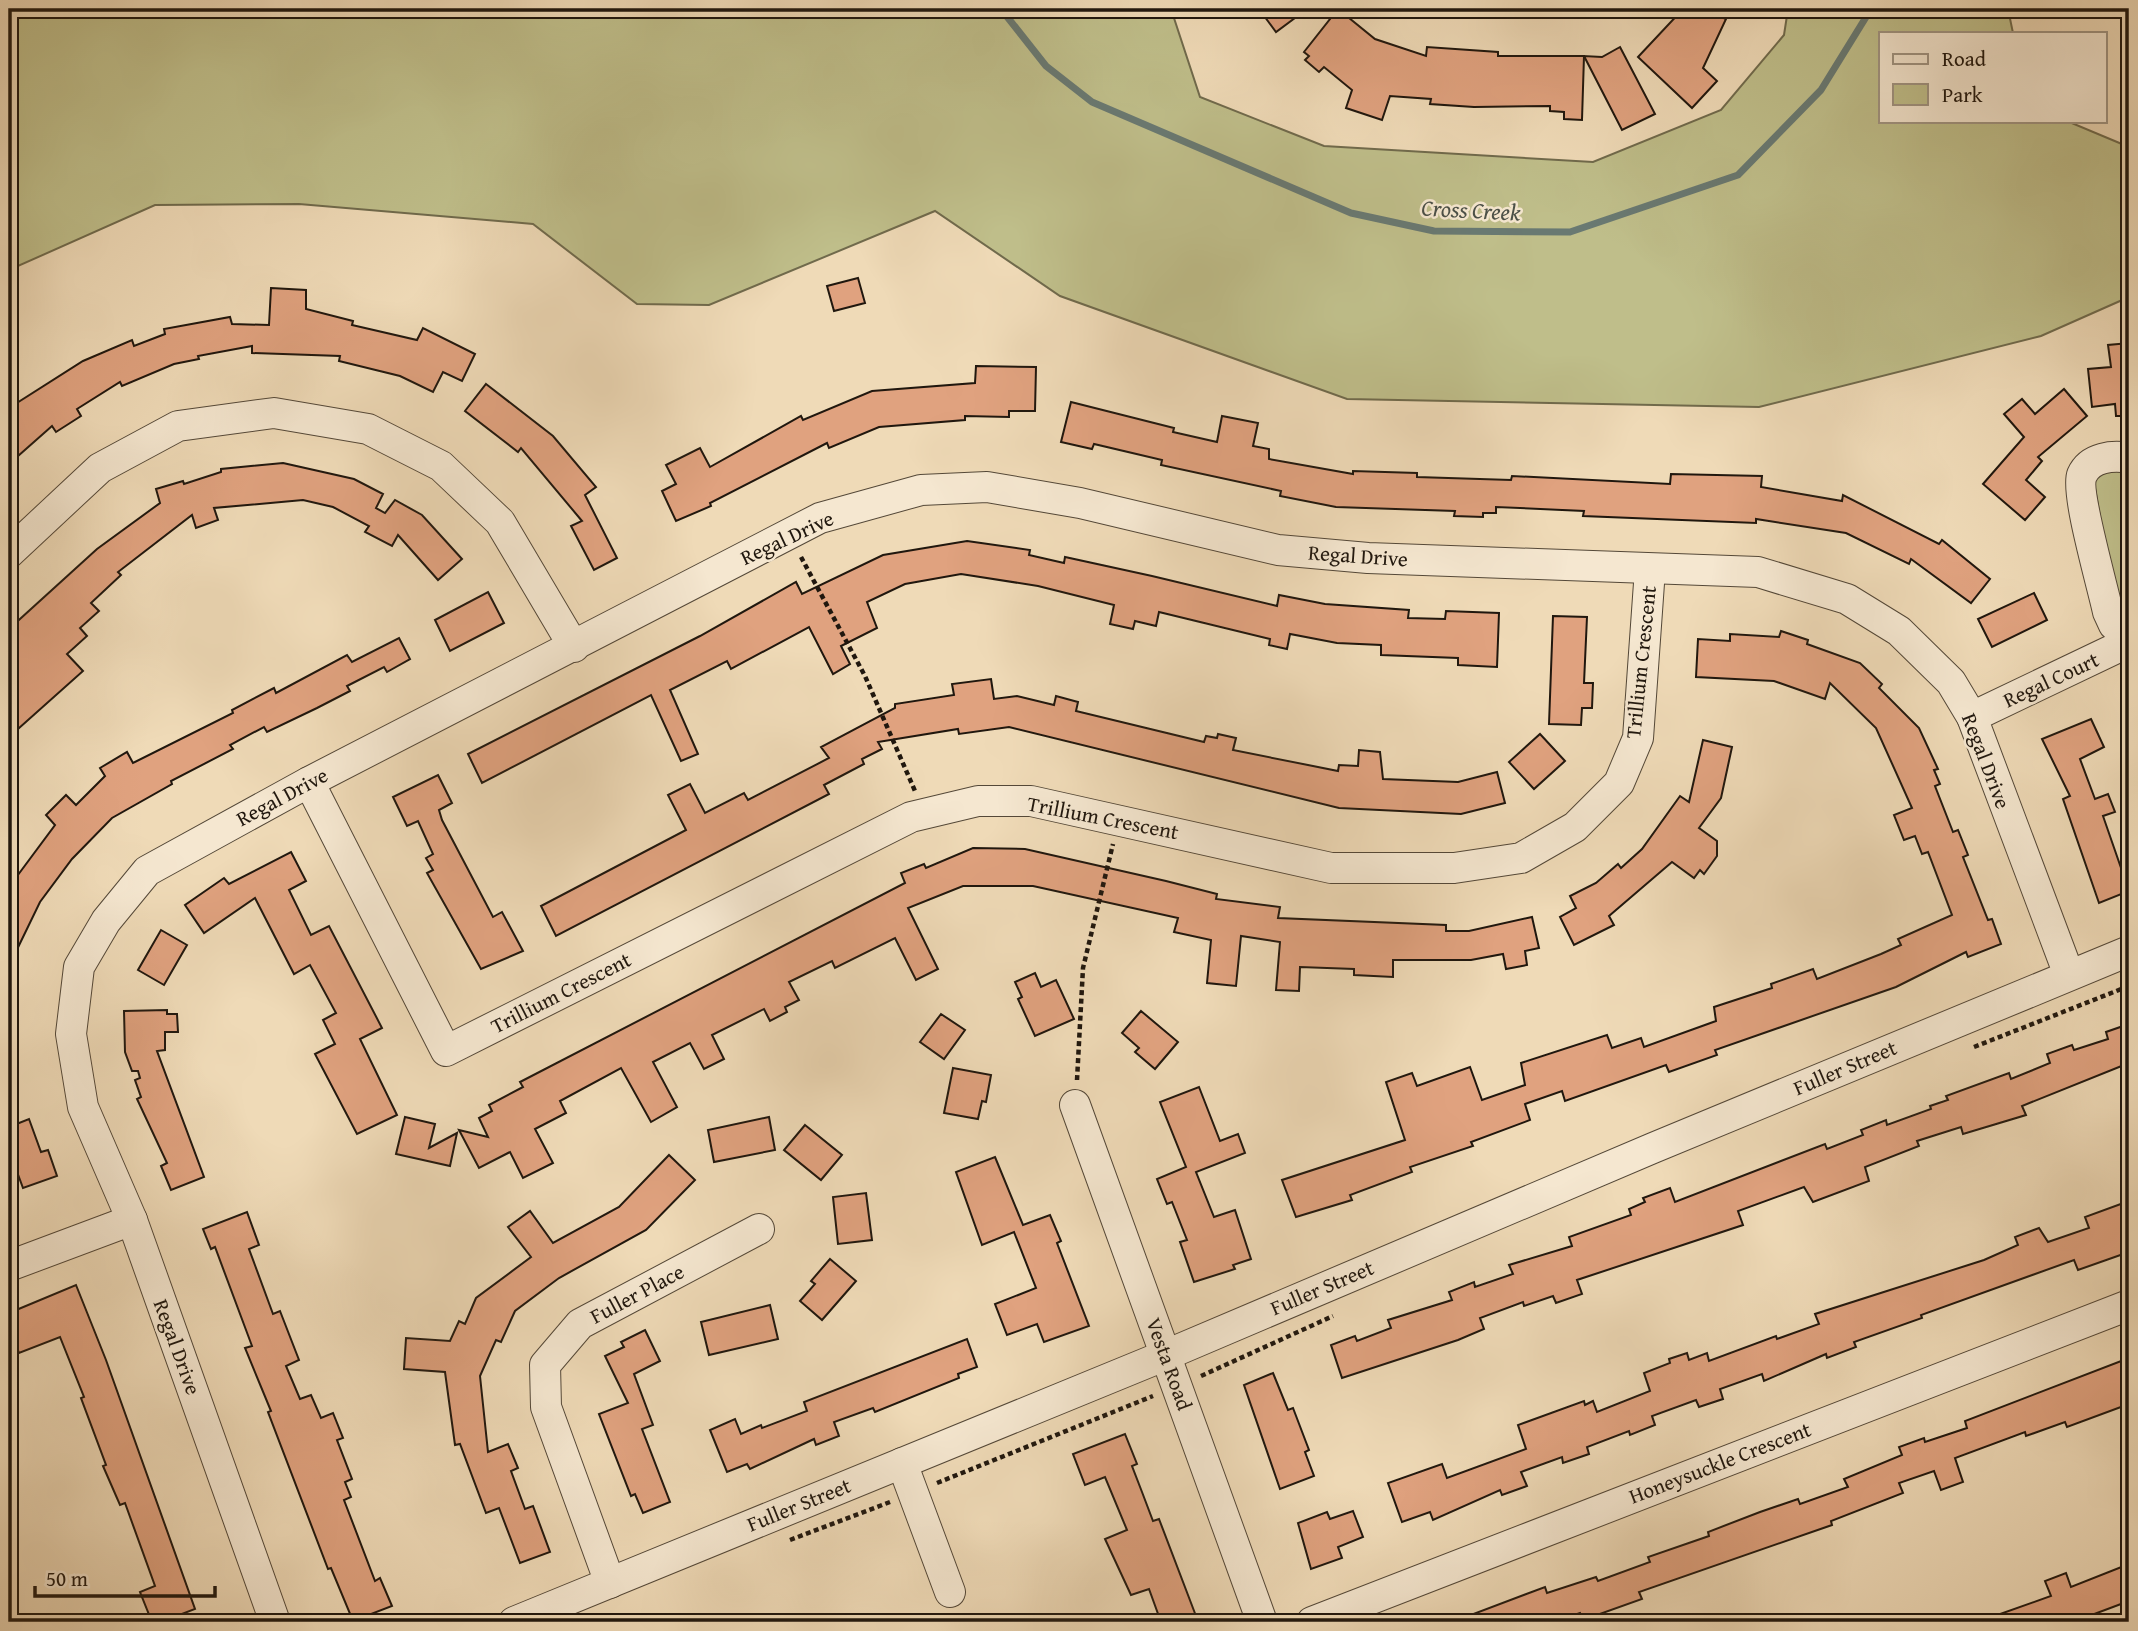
<svg xmlns="http://www.w3.org/2000/svg" width="2138" height="1631" font-family="'Gentium Book Plus',serif">
	<style>
		.green { fill: #bfbe8a; stroke: #706a4c; stroke-width: 2 }
		.lines { fill: none; stroke-linecap: round; stroke-linejoin: round }
		.stream { stroke: #697972; stroke-width: 7 }
		.building { fill: #e0a27f; stroke: #20170e; stroke-width: 2 }
		.minor-casing { stroke: #544838; stroke-width: 32 }
		.path { stroke: #20170e; stroke-width: 4.5; stroke-dasharray: 5 3.5; stroke-linecap: butt }
		.minor { stroke: #f5e7d0; stroke-width: 30 }
		.labels { text-anchor: middle; stroke-width: 5; stroke-linejoin: round; paint-order: stroke }
		.street-label { font-size: 21px; fill: #20170e; stroke: #f5e7d0 }
		.water-label { font-size: 23px; font-style: italic; fill: #4b5048; stroke: #f5e7d0 }
	</style>
	<rect width="100%" height="100%" fill="#efdab7"/>
	<filter id="stains"><feTurbulence type="fractalNoise" baseFrequency=".00286" numOctaves="4"/><feColorMatrix values="0 0 0 0 .2 0 0 0 0 .09 0 0 0 0 .02 0 0 0 .5 -.17"/></filter>
	<radialGradient id="worn" r=".72"><stop offset=".6" stop-color="#630" stop-opacity="0"/><stop offset="1" stop-color="#630" stop-opacity=".3"/></radialGradient>
	<g class="green">
		<path d="M9 9H1171L1200 97 1324 146 1593 162 1721 110 1784 35 1788 9H2008L2013 33H1881V121H2067L2129 147V297L2041 336 1759 407 1347 399 1060 296 935 211 709 305 637 304 533 224 299 204 155 205 9 270Z"/>
		<path d="M2111 469 2129 472V611C2111 598 2099 508 2094 483L2097 477Z"/>
	</g>
	<g class="lines">
		<path class="stream" d="M1001 9 1046 66 1092 102 1351 213 1434 231 1570 232 1738 175 1821 90 1871 9"/>
	</g>
	<g class="building">
		<path d="M1259 9H1307L1276 32Z"/>
		<path d="M1338 9 1375 39 1426 56 1427 47 1498 52V56H1584L1582 120 1564 119V112L1550 111V106L1474 107 1430 104 1431 99 1390 96 1382 120 1346 108 1352 90 1324 67 1319 72 1305 60 1309 56 1304 52Z"/>
		<path d="M1683 9H1724L1721 17 1726 19 1703 68 1717 81 1692 108 1638 57Z"/>
		<path d="M1620 47 1655 114 1622 130 1584 56 1602 57Z"/>
		<path d="M858 278 865 303 834 311 827 286Z"/>
		<path d="M271 288 306 290V309L353 321 352 325 417 340 423 328 475 354 462 381 443 372 433 392 400 376 339 361 340 356 252 353V346L198 356 199 359 174 364 122 386 120 382 77 409 81 416 56 432 52 426 9 464V408L83 361 132 340 134 346 165 334 164 329 230 317 232 324 269 325Z"/>
		<path d="M2129 343V416H2116L2115 404 2092 407 2088 369 2111 367 2108 345Z"/>
		<path d="M976 366 1036 367 1035 411H1009V417L965 416V420L879 427 829 448 827 443 710 503 711 506 676 521 662 491 676 484 666 465 700 448 710 467 801 416 803 420 872 391 975 383Z"/>
		<path d="M486 384 553 436 596 487 585 495 617 558 594 570 571 526 582 521 521 448 518 452 465 411Z"/>
		<path d="M2064 389 2087 416 2038 457 2042 461 2026 480 2045 497 2025 520 1983 484 2024 437 2004 414 2022 399 2035 414Z"/>
		<path d="M1071 402 1174 428 1173 432 1217 442 1222 416 1258 423 1253 446 1269 449V459L1353 474V471L1417 473V477L1511 480 1512 476 1670 484 1671 474 1762 476 1761 487 1842 501 1843 495 1939 544 1942 540 1990 579 1971 603 1911 559 1909 564 1846 533 1756 519V523L1583 516 1584 511 1496 507V513H1483V517L1454 516 1455 511 1336 507 1280 496 1281 491 1161 465 1162 460 1094 444 1092 449 1061 442Z"/>
		<path d="M283 463 354 479 383 494 376 508 385 513 395 500 422 515 462 559 438 580 398 535 392 546 365 532 369 526 333 507 303 500 214 508 218 520 196 528 192 515 118 572 121 575 91 603 99 611 80 628 87 636 67 654 83 671 9 737V629L97 549 160 503 156 489 183 481 184 484 221 472V469Z"/>
		<path d="M967 541 1030 550 1029 555 1064 563 1065 557 1152 576 1277 606 1279 595 1325 604 1409 610 1408 618 1445 619 1446 611 1499 613 1497 667 1458 665V658L1381 655V645L1337 643 1290 634 1287 649 1269 645 1270 639 1159 612 1156 626 1135 621 1133 629 1110 624 1114 605 1038 586 961 574 905 584 867 602 877 628 841 646 850 664 833 674 809 627 731 669 727 661 670 690 698 754 681 761 651 695 482 783 468 754 700 636 796 582 802 594 883 555Z"/>
		<path d="M488 592 504 623 450 651 435 620Z"/>
		<path d="M2034 593 2047 620 1992 647 1978 619Z"/>
		<path d="M1553 616 1587 617 1584 683H1593L1592 708H1582L1581 725 1549 724Z"/>
		<path d="M1781 631 1808 640 1807 644 1860 663 1882 684 1879 688 1919 728 1938 769 1934 770 1940 784 1935 786 1953 832 1958 830 1968 855 1963 857 1988 920 1992 919 2001 944 1968 957 1966 952 1896 987 1715 1050 1717 1055 1669 1072 1666 1065 1565 1101 1562 1091 1525 1104 1530 1120 1471 1142 1473 1146 1410 1167 1412 1172 1350 1195 1352 1200 1296 1217 1282 1180 1405 1140 1386 1082 1412 1073 1417 1086 1470 1067 1482 1100 1525 1085 1521 1063 1607 1035 1612 1048 1641 1038 1644 1047 1716 1021 1714 1007 1772 988 1771 984 1813 969 1817 979 1881 954 1901 945 1898 939 1952 915 1928 852 1922 854 1915 836 1904 840 1894 815 1912 808 1876 728 1830 683 1825 699 1774 681 1696 677 1698 639 1730 641V634L1779 637Z"/>
		<path d="M399 638 410 659 387 672 384 667 347 686 350 691 317 708 267 732 264 727 230 745 233 749 171 781 172 784 112 818 72 859 40 902 9 966V887L55 825 46 815 66 795 76 805 105 776 100 768 127 752 133 763 233 713 232 710 274 688 276 693 347 655 352 662Z"/>
		<path d="M991 679 994 699 1017 696 1054 705 1056 696 1078 702 1076 711 1204 742 1206 736 1217 738 1218 734 1236 738 1233 750 1338 771 1339 765 1358 766 1359 750 1380 752 1383 779 1458 782 1497 772 1505 803 1461 814 1339 808 1009 727 959 734 958 729 878 742 882 749 862 759 864 764 824 785 829 794 556 936 541 906 686 830 668 795 690 784 705 813 744 793 748 800 829 758 821 747 895 708V704L954 695 952 684Z"/>
		<path d="M2091 719 2104 747 2080 759 2095 799 2108 794 2115 812 2103 816 2129 891 2099 903 2063 799 2070 796 2042 739Z"/>
		<path d="M1540 734 1565 761 1534 789 1509 762Z"/>
		<path d="M1703 740 1732 747 1721 798 1699 828 1717 841V856L1704 874 1700 870 1694 878 1672 862 1609 916 1614 925 1574 945 1560 917 1576 908 1570 896 1596 883 1618 864 1621 868 1642 849 1680 796 1689 802Z"/>
		<path d="M438 775 452 803 439 810 442 820 493 917 502 912 523 951 481 969 427 873 433 870 426 858 433 854 418 821 407 826 393 797Z"/>
		<path d="M973 848 1025 849 1166 881 1217 894 1216 899 1280 907 1278 918 1446 925V931H1469L1532 917 1539 948 1525 951 1527 965 1506 969 1503 954 1471 960H1393V977L1354 975V969L1300 967 1299 991 1276 990 1280 942 1241 936 1236 986 1207 983 1211 940 1174 932 1178 918 1033 886H963L908 908 938 969 916 980 895 938 835 968 832 961 789 982 799 1000 785 1007 787 1012 770 1021 764 1009 712 1035 724 1059 704 1069 690 1043 653 1062 677 1107 651 1122 621 1068 560 1101 566 1113 535 1129 553 1163 523 1178 510 1152 479 1168 459 1130 488 1137 479 1118 492 1111 489 1105 523 1087 520 1082 905 883 901 873 924 864 926 868Z"/>
		<path d="M291 852 306 881 289 890 311 935 329 926 382 1028 360 1039 397 1115 357 1134 315 1054 335 1044 323 1020 336 1013 310 965 294 974 255 898 204 933 185 905 224 878 229 884Z"/>
		<path d="M161 930 187 945 164 985 138 970Z"/>
		<path d="M1035 973 1041 987 1056 980 1074 1019 1035 1036 1018 999 1022 997 1015 982Z"/>
		<path d="M167 1010V1014H177L178 1032H165V1050L157 1051 204 1177 171 1190 161 1166 167 1163 137 1099 141 1097 135 1080 140 1078 138 1071H132L125 1052 124 1011Z"/>
		<path d="M1141 1011 1178 1042 1155 1069 1135 1052 1139 1048 1122 1033Z"/>
		<path d="M941 1014 965 1030 944 1059 920 1042Z"/>
		<path d="M2129 1024V1063L2022 1106 2026 1115 1963 1134 1961 1127 1917 1141 1919 1146 1865 1167 1869 1181 1813 1202 1804 1187 1738 1211 1743 1225 1577 1280 1582 1294 1556 1303 1553 1296 1524 1306 1523 1302 1480 1318 1484 1329 1458 1340 1342 1378 1331 1345 1355 1336 1357 1341 1391 1328 1388 1320 1452 1300 1449 1292 1474 1282 1475 1287 1513 1274 1509 1265 1572 1246 1569 1237 1631 1215 1629 1209 1645 1202 1643 1198 1670 1188 1675 1202 1825 1144 1827 1149 1863 1135 1861 1130 1886 1120 1887 1125 1931 1109 1930 1106 1948 1100 1946 1096 2009 1073 2011 1079 2050 1063 2047 1054 2072 1045 2074 1050 2108 1039 2106 1032Z"/>
		<path d="M953 1068 991 1075 986 1102 982 1101 978 1119 944 1113Z"/>
		<path d="M1199 1087 1220 1141 1238 1134 1245 1153 1196 1172 1214 1217 1235 1210 1251 1259 1233 1265 1235 1269 1194 1282 1180 1242 1187 1240 1172 1202 1167 1204 1157 1179 1186 1167 1160 1102Z"/>
		<path d="M405 1117 435 1124 429 1148 457 1133 450 1166 396 1154Z"/>
		<path d="M769 1117 775 1150 714 1162 708 1130Z"/>
		<path d="M29 1119 41 1152 48 1150 57 1176 23 1188 9 1150V1127Z"/>
		<path d="M805 1125 842 1155 821 1180 784 1150Z"/>
		<path d="M669 1155 695 1180 646 1230 559 1278 515 1311 501 1342 496 1340 480 1376 488 1452 508 1444 518 1468 511 1471 525 1509 533 1506 550 1552 520 1563 499 1508 486 1513 460 1444 455 1445 445 1372 404 1369 406 1338 450 1341 459 1321 465 1324 476 1298 531 1257 508 1227 530 1211 553 1243 619 1207Z"/>
		<path d="M995 1157 1023 1225 1050 1215 1061 1241 1057 1243 1089 1326 1044 1342 1037 1324 1007 1335 995 1304 1036 1288 1014 1232 982 1245 956 1172Z"/>
		<path d="M866 1193 872 1240 838 1244 833 1197Z"/>
		<path d="M2129 1201V1252L2078 1270 2074 1260 1921 1315 1922 1318 1854 1342 1856 1347 1827 1358 1826 1354 1764 1381 1762 1374 1720 1389 1723 1399 1699 1407 1696 1400 1652 1416 1655 1425 1630 1435 1629 1431 1587 1447 1589 1454 1563 1463 1562 1457 1521 1472 1527 1486 1502 1495 1500 1490 1433 1520 1430 1512 1402 1522 1388 1483 1442 1464 1447 1478 1526 1449 1518 1425 1584 1401 1585 1405 1593 1401 1597 1412 1650 1391 1644 1373 1670 1363 1669 1359 1687 1353 1689 1360 1707 1353 1709 1361 1776 1336 1777 1339 1819 1324 1815 1314 1984 1260 2018 1245 2015 1237 2039 1228 2048 1242 2089 1228 2085 1217Z"/>
		<path d="M247 1212 259 1245 249 1249 273 1314 280 1311 299 1360 286 1366 300 1399 311 1395 321 1418 333 1413 343 1438 337 1440 352 1479 345 1482 351 1497 344 1500 375 1581 380 1578 392 1606 353 1621 331 1568 328 1569 268 1412 271 1411 245 1348 252 1346 215 1247 211 1249 203 1229Z"/>
		<path d="M830 1259 856 1281 822 1320 800 1301 815 1284 811 1281Z"/>
		<path d="M76 1285 106 1360 195 1609 161 1622H152L140 1592 155 1586 125 1503 120 1505 103 1466 106 1465 81 1398 84 1397 60 1337 19 1353 9 1325V1313Z"/>
		<path d="M770 1305 778 1339 709 1355 701 1322Z"/>
		<path d="M645 1330 660 1361 634 1374 653 1425 642 1429 670 1502 643 1513 635 1494 631 1496 599 1414 628 1403 605 1356 624 1347 621 1342Z"/>
		<path d="M967 1339 977 1367 958 1374 959 1378 875 1412 873 1408 834 1422 839 1436 816 1445 814 1439 750 1469 747 1464 727 1472 710 1430 735 1419 741 1434 761 1425 762 1428 807 1411 804 1402Z"/>
		<path d="M2129 1358V1404L2067 1427 2065 1422 2026 1436 2025 1432 1955 1458 1963 1482 1941 1490 1934 1471 1899 1483 1903 1493 1831 1521 1832 1525 1639 1592 1642 1599 1583 1620 1580 1613 1554 1622H1461L1460 1619 1545 1587 1547 1593 1596 1577 1598 1581 1650 1562 1648 1557 1709 1536 1708 1532 1760 1512 1798 1499 1800 1504 1848 1487 1844 1479 1902 1455 1899 1447 1924 1438 1925 1442 1967 1428 1965 1421Z"/>
		<path d="M1273 1373 1288 1410 1293 1408 1309 1450 1305 1452 1314 1476 1280 1489 1244 1385Z"/>
		<path d="M1125 1434 1137 1464 1132 1466 1142 1492 1153 1521 1159 1519 1196 1616 1177 1622H1161L1149 1589 1131 1595 1105 1539 1127 1530 1105 1477 1085 1485 1073 1454Z"/>
		<path d="M1353 1511 1363 1537 1338 1547 1342 1558 1311 1569 1298 1523 1327 1512 1330 1519Z"/>
		<path d="M2129 1564V1601L2073 1622H1986V1619L2051 1596 2045 1581 2066 1573 2071 1587Z"/>
	</g>
	<g class="lines">
		<defs>
			<g id="minor">
				<path d="M2129 458C2113 455 2090 457 2082 475 2075 491 2103 588 2108 612L2114 625 2129 636"/>
				<path d="M9 553 100 468 178 426 274 413 368 429 441 466 500 522 574 647"/>
				<path d="M1972 717 2129 642"/>
				<path d="M309 782 446 1051 911 817 978 801H1031L1331 868H1454L1521 858 1575 827 1619 783 1638 738 1650 569"/>
				<path d="M1075 1105 1262 1622"/>
				<path d="M9 1266 132 1220"/>
				<path d="M902 1463 950 1592"/>
				<path d="M610 1583 546 1407 545 1365 580 1324 759 1229"/>
				<path d="M275 1622 132 1220 83 1107 71 1034 79 967 106 921 147 871 309 782 820 518 921 490 987 487 1080 503 1278 550 1368 558 1758 572 1847 599 1899 631 1951 682 1972 717 2069 975"/>
				<path d="M514 1622 1166 1355 1653 1148 2129 951"/>
				<path d="M1312 1622 2129 1305"/>
			</g>
		</defs>
		<use href="#minor" class="minor-casing"/>
		<g class="path">
			<path d="M801 557 865 676 915 791"/>
			<path d="M1974 1047 2129 986"/>
			<path d="M1077 1080 1083 968 1113 844"/>
			<path d="M1201 1376 1333 1316"/>
			<path d="M937 1483 1153 1396"/>
			<path d="M790 1540 890 1502"/>
		</g>
		<use href="#minor" class="minor"/>
	</g>
	<g class="labels">
		<g class="street-label">
			<text transform="translate(787 538) rotate(-25)" y="7">Regal Drive</text>
			<text transform="translate(1358 556) rotate(4)" y="7">Regal Drive</text>
			<text transform="translate(1641 662) rotate(-84)" y="7">Trillium Crescent</text>
			<text transform="translate(2051 680) rotate(-25)" y="7">Regal Court</text>
			<text transform="translate(1986 761) rotate(69)" y="7">Regal Drive</text>
			<text transform="translate(282 797) rotate(-28)" y="7">Regal Drive</text>
			<text transform="translate(1103 818) rotate(11)" y="7">Trillium Crescent</text>
			<text transform="translate(561 993) rotate(-27)" y="7">Trillium Crescent</text>
			<text transform="translate(1845 1068) rotate(-23)" y="7">Fuller Street</text>
			<text transform="translate(1322 1288) rotate(-23)" y="7">Fuller Street</text>
			<text transform="translate(637 1294) rotate(-28)" y="7">Fuller Place</text>
			<text transform="translate(177 1347) rotate(70)" y="7">Regal Drive</text>
			<text transform="translate(1169 1364) rotate(70)" y="7">Vesta Road</text>
			<text transform="translate(1720 1463) rotate(-21)" y="7">Honeysuckle Crescent</text>
			<text transform="translate(799 1505) rotate(-22)" y="7">Fuller Street</text>
		</g>
		<g class="water-label">
			<text transform="translate(1471 210) rotate(3)" y="8">Cross Creek</text>
		</g>
	</g>
	<rect width="2138" height="1631" fill="none" stroke="#efdab7" stroke-width="35"/>
	<rect x="10" y="10" width="2117" height="1610" fill="none" stroke="#20170e" stroke-width="3.5"/>
	<rect x="18" y="18" width="2103" height="1596" fill="none" stroke="#20170e" stroke-width="2"/>
	<rect x="1879" y="32" width="228" height="91" fill="#f5e7d0" stroke="#a09482" stroke-width="2"/>
	<rect x="1893" y="54" width="35" height="10" fill="#f5e7d0" stroke="#a09482" stroke-width="2"/>
	<text x="1942" y="66" font-size="21" fill="#20170e">Road</text>
	<rect x="1893" y="84" width="35" height="21" fill="#bfbe8a" stroke="#a09482" stroke-width="2"/>
	<text x="1942" y="102" font-size="21" fill="#20170e">Park</text>
	<path d="M35 1586v10h180v-10" fill="none" stroke="#20170e" stroke-width="3.5"/>
	<text x="46" y="1586" font-size="21" fill="#20170e" stroke="#f5e7d0" stroke-width="5" paint-order="stroke">50 m</text>
	<rect width="100%" height="100%" filter="url(#stains)"/>
	<rect width="100%" height="100%" fill="url(#worn)"/>
</svg>
